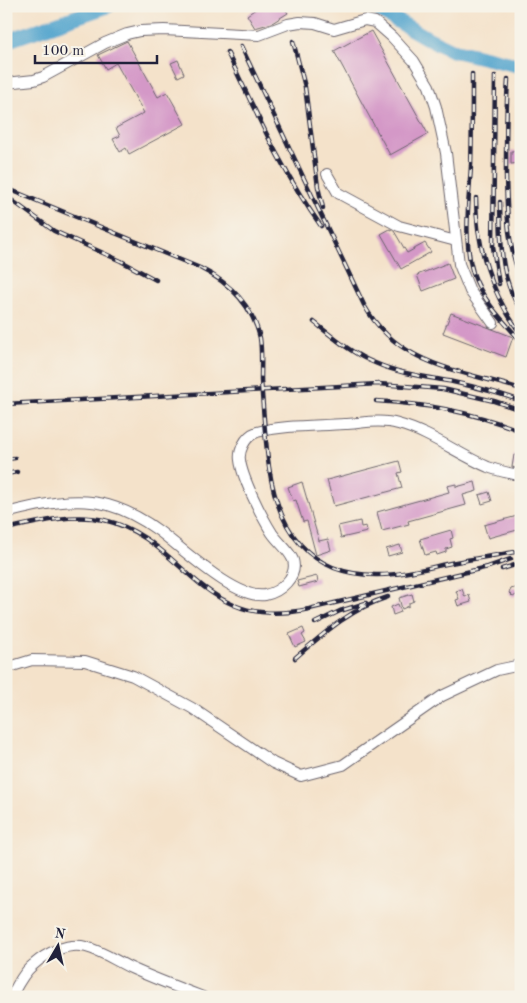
<svg xmlns="http://www.w3.org/2000/svg" width="527" height="1003" font-family="'Old Standard TT',serif">
	<style>
		.lines { fill: none; stroke-linecap: round; stroke-linejoin: round }
		.river { stroke: #52a4cd; stroke-width: 15 }
		.building { fill: #d498c7 }
		.minor-casing { stroke: #6c656d; stroke-width: 12 }
		.minor { stroke: #fff; stroke-width: 10 }
		.rail-casing { stroke: #22223b; stroke-width: 4.5 }
		.rail { stroke: #f7f3e8; stroke-width: 2.5; stroke-dasharray: 8; stroke-linecap: butt }
	</style>
	<rect width="100%" height="100%" fill="#f7f3e8"/>
	<filter id="ink" filterUnits="userSpaceOnUse"><feTurbulence type="fractalNoise" baseFrequency=".02" numOctaves="2"/><feDisplacementMap in="SourceGraphic" scale="10" xChannelSelector="R" yChannelSelector="G"/><feConvolveMatrix kernelMatrix="1 2 1 2 8 2 1 2 1" color-interpolation-filters="sRGB"/></filter>
	<filter id="wash" filterUnits="userSpaceOnUse"><feTurbulence type="fractalNoise" baseFrequency=".0096" numOctaves="4" result="noise"/><feDisplacementMap in="SourceGraphic" scale="20" xChannelSelector="R" yChannelSelector="G"/><feGaussianBlur stdDeviation="1.12" result="paint"/><feColorMatrix in="noise" values="0 0 0 0 0 0 0 0 0 0 0 0 0 0 0 0 0 1.4 0 .05"/><feComposite in="paint" operator="in"/></filter>
	<g filter="url(#wash)">
		<rect width="100%" height="100%" fill="#f4e2ca"/>
		<g class="lines">
			<g class="river">
				<path d="M375 6 380 11 429 39 452 50 521 66"/>
				<path d="M6 41 108 6"/>
			</g>
		</g>
		<g id="blocks">
			<g class="building">
				<path d="M260 6H283L288 13 272 23 255 28 247 15Z"/>
				<path d="M371 31 428 134 390 155 334 51Z"/>
				<path d="M127 41 158 97 167 92 185 124 129 154 126 148 120 152 113 139 120 136 116 128 144 113 116 63 106 69 98 55Z"/>
				<path d="M178 60 184 74 178 77 171 63Z"/>
				<path d="M511 151H519L520 163 511 164Z"/>
				<path d="M390 229 394 231 407 253 425 243 431 252 401 269 381 234Z"/>
				<path d="M448 263 454 279 423 291 417 275Z"/>
				<path d="M451 313 513 337 506 357 443 333Z"/>
				<path d="M514 455 521 456V469L512 467Z"/>
				<path d="M399 461 402 472 398 473 402 488 334 506 327 480Z"/>
				<path d="M302 482 319 541 328 539 331 550 316 555 307 521 303 522 296 500 293 501 288 487Z"/>
				<path d="M475 482 477 491 463 495 466 505 408 521 409 524 382 531 377 512 449 492 447 486 456 484V487Z"/>
				<path d="M489 492 492 501 482 504 479 495Z"/>
				<path d="M521 515V529L488 538 484 525Z"/>
				<path d="M360 521 361 527 366 526 367 532 341 538 338 526Z"/>
				<path d="M451 530 453 538 450 539 452 547 446 549V552L437 555 436 552 425 555 420 539Z"/>
				<path d="M400 545 402 552 388 556 386 549Z"/>
				<path d="M317 576 318 582 299 587 297 581Z"/>
				<path d="M514 588 521 589V592L513 597 509 593 511 589Z"/>
				<path d="M462 589 465 597 469 595 471 602 458 606 456 600 459 599 456 591Z"/>
				<path d="M412 594 414 601 409 603V606L402 609 399 598Z"/>
				<path d="M398 604 401 612 393 615 391 607Z"/>
				<path d="M303 628 305 633 302 635 306 642 295 647 289 634Z"/>
			</g>
		</g>
	</g>
	<g filter="url(#ink)">
		<use href="#blocks" fill-opacity="0" stroke="#6c656d" stroke-width="1"/>
		<g class="lines">
			<defs>
				<g id="minor">
					<path d="M6 83 34 80 43 77 105 43 127 34 140 31 164 30 259 35 288 24 300 22 315 23 334 29 365 20 375 22 392 37 414 61 429 86 436 107 446 153 459 264 470 291 493 323"/>
					<path d="M327 174 338 193 399 226 456 241"/>
					<path d="M6 513C37 505 76 496 108 505 126 510 144 520 159 531 182 548 236 600 265 595 280 592 298 577 293 560 289 550 278 542 272 533 262 517 242 478 240 460 239 454 241 449 243 445 246 439 251 434 257 432 284 425 316 426 345 424 362 423 381 419 398 424 429 432 458 454 488 467 498 471 510 473 521 476"/>
					<path d="M6 668 32 660 85 661 133 676 192 708 273 763 301 776 343 765 442 696 497 670 516 666H521"/>
					<path d="M11 997C17 986 23 973 33 965 46 953 68 942 86 947 102 951 116 961 131 968 155 979 179 988 203 997"/>
				</g>
			</defs>
			<use href="#minor" class="minor-casing"/>
			<use href="#minor" class="minor"/>
			<defs>
				<g id="rail">
					<path d="M293 41 305 87 318 187 323 208"/>
					<path d="M241 46 364 305C398 366 460 370 521 389"/>
					<path d="M227 52C256 112 282 172 321 226"/>
					<path d="M472 74C472 105 472 136 471 166 469 200 463 240 473 273 482 300 502 320 521 341"/>
					<path d="M495 76 493 247 499 284"/>
					<path d="M508 79C506 111 506 143 506 175 507 210 507 246 521 278"/>
					<path d="M6 188 200 268C230 283 252 304 260 338 262 352 261 366 261 380 263 409 265 438 269 467 278 530 309 576 378 575 405 575 430 567 456 562 478 558 499 555 520 551"/>
					<path d="M6 196 54 231 121 261 156 280"/>
					<path d="M476 198C476 245 491 292 518 330"/>
					<path d="M500 202C501 239 499 279 521 310"/>
					<path d="M314 322C333 337 352 354 375 363 400 374 427 377 453 382 476 387 499 393 521 401"/>
					<path d="M376 401C428 404 472 412 521 431"/>
					<path d="M6 404 379 384 443 389 494 401 521 410"/>
					<path d="M6 459 15 458"/>
					<path d="M6 474 17 472"/>
					<path d="M6 529C37 522 73 513 104 520 161 533 186 585 234 605 257 615 285 614 309 609L488 567 511 559"/>
					<path d="M502 569 521 563"/>
					<path d="M315 623 340 611 366 603"/>
					<path d="M295 658C324 633 352 608 388 597"/>
				</g>
			</defs>
			<use href="#rail" class="rail-casing"/>
			<use href="#rail" class="rail"/>
		</g>
	</g>
	<rect width="527" height="1003" fill="none" stroke="#f7f3e8" stroke-width="25"/>
	<g transform="translate(58 946) rotate(9)" stroke="#f7f3e8" stroke-width="4" paint-order="stroke">
	<path d="M0-4L9 19L0 12L-9 19Z" fill="#22223b"/>
	<text y="-8" font-size="14" font-weight="bold" text-anchor="middle" fill="#22223b">N</text>
	</g>
	<path d="M35 55v8h122v-8" fill="none" stroke="#22223b" stroke-width="2.5"/>
	<text x="42" y="55" font-size="15" fill="#22223b" stroke="#f7f3e8" stroke-width="4" paint-order="stroke">100 m</text>
</svg>
